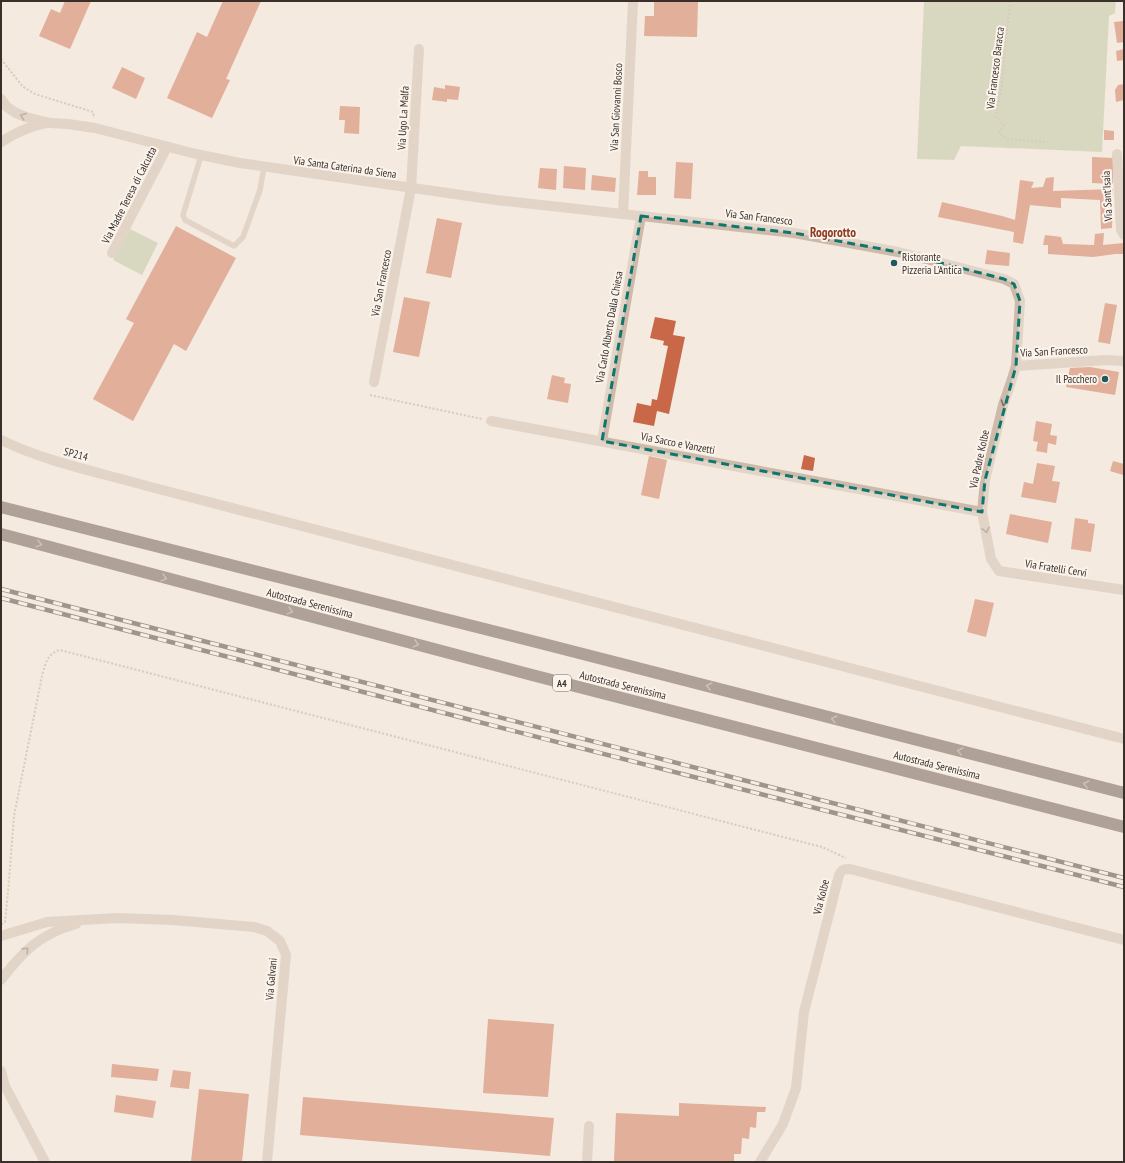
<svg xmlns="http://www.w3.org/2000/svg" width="1125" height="1163" font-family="'PT Sans Narrow',sans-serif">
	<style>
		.green { fill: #b7c49e }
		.building { fill: #c96848 }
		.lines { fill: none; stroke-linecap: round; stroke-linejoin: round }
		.path { stroke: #b9a494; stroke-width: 2; stroke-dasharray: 2 2; stroke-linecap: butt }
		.service { stroke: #cdbaaa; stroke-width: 5.5 }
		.minor { stroke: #cdbaaa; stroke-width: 10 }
		.tertiary { stroke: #cdbaaa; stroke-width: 10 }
		.motorway { stroke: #5b4941; stroke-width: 12 }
		.rail-casing { stroke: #3a2f2a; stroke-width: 4.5 }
		.rail { stroke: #fbf4ec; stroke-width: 3; stroke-dasharray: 9; stroke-linecap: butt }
		.oneway { stroke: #7c6e64 }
		.oneway2 { stroke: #9b8d85 }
		.marked { fill: none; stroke: #0f766e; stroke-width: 3; stroke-dasharray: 8 5; stroke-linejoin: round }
		.poi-dot { fill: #1e595d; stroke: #fbf4ec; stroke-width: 1.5 }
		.labels { text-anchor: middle; stroke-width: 4; stroke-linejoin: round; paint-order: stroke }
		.shield { fill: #fbf4ec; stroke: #746a64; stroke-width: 1 }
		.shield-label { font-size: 10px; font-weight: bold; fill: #3a2f2a }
		.street-label { font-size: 11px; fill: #3a2f2a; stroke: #fbf4ec }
		.poi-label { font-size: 11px; fill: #3a2f2a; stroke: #fbf4ec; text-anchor: start }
		.quarter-label { font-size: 13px; font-weight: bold; fill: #8c3a21; stroke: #fbf4ec }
	</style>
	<rect width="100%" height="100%" fill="#f4eadf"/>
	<g class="green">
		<path d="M924 1H1116L1115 13 1109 16 1102 152 961 146 954 160 917 159Z"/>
		<path d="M130 229 158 243 142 275 113 260Z"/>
	</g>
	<g class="building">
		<path d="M65 1H91L70 49 39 36 51 9 60 13Z"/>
		<path d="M223 1H261L226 79 230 80 212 118 167 98 197 32 207 37Z"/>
		<path d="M654 1H698L697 37 644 36 645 16H654Z"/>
		<path d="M1124 21V42L1117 43 1114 22Z"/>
		<path d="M1124 49V60L1117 61 1116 51Z"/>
		<path d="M122 67 145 78 136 99 112 88Z"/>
		<path d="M1124 84V100L1116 102 1115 90 1118 85Z"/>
		<path d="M445 85 460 87 458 100 447 99V102L432 100 434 87 445 89Z"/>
		<path d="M340 106 360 107 359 134 344 133 345 120H339Z"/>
		<path d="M1104 130 1114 131V140H1104Z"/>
		<path d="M1092 157 1113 158V184L1092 183Z"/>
		<path d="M676 162 693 163 691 199 674 198Z"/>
		<path d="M564 166 586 168 585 190 563 188Z"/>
		<path d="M540 168 557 169 556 190 538 188Z"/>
		<path d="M639 171H648V177H656V195H637Z"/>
		<path d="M592 175 616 178 615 192 591 190Z"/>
		<path d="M1054 177 1053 191 1113 189 1112 228 1101 229 1100 200 1061 198V208L1030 205 1023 244 1013 242 1014 232 938 217 942 202 1002 216 1015 220 1020 180 1034 182 1031 188 1043 187 1046 178Z"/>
		<path d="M437 218 462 223 451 278 426 273Z"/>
		<path d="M176 226 236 258 186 351 174 344 133 421 93 399 134 323 126 319Z"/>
		<path d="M1104 233 1103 245 1124 243V254H1115L1093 257 1048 254V245H1043L1045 235 1061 237 1063 244 1094 245 1095 234Z"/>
		<path d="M987 250 1010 253 1009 266 985 264Z"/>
		<path d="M404 297 430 302 419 357 393 352Z"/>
		<path d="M1105 303 1117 305 1110 344 1098 342Z"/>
		<path d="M655 317 676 321 673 335 685 337 669 414 657 411 654 426 633 422 637 403 651 406 652 399 657 400 668 346 663 345 664 341 650 338Z"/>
		<path d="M1090 367 1119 372 1115 395 1066 387 1070 368Z"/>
		<path d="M552 375 565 378 564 383 571 384 568 403 547 399Z"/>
		<path d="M1036 421 1052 424 1050 435 1057 436 1056 445 1048 443 1047 453 1036 451 1038 442 1033 441Z"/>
		<path d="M804 455 815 458 813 471 801 469Z"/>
		<path d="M649 456 667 460 659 499 641 495Z"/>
		<path d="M1113 461 1124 464 1123 475 1110 471Z"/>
		<path d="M1037 463 1055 466 1052 481 1060 482 1056 503 1021 497 1024 482 1033 484Z"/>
		<path d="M1010 514 1052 522 1048 543 1006 534Z"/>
		<path d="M1075 518 1088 520V523L1095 524 1091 552 1071 549Z"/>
		<path d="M975 599 994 603 986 637 967 632Z"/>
		<path d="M488 1019 554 1024 548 1097 483 1093Z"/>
		<path d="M112 1064 159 1069 157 1081 111 1077Z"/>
		<path d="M173 1070 191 1072 189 1089 170 1087Z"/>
		<path d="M199 1089 249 1094 242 1162H191Z"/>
		<path d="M116 1095 156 1101 153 1118 114 1112Z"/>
		<path d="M303 1097 554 1118 550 1156 300 1135Z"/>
		<path d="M679 1103 766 1107 765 1112H757L756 1128 750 1127 749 1139 742 1138 741 1154H734V1162H614L616 1113 679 1116Z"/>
	</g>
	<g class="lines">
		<g class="path">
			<path d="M1010 1 1001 91 996 117 1004 125 999 133 1007 139 1045 142"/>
			<path d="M1 59 23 87 35 94 93 112 94 118"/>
			<path d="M370 395 482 419"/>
			<path d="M1 924 5 922 8 892 14 816 42 676C45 665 47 653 60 650L733 824 822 847 846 858"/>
		</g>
		<path class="service" d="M201 156 183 215 185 220 234 246 243 237 260 190 264 167"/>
		<g class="minor">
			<path d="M1117 154 1121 230 1124 235"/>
			<path d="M623 214 633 1"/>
			<path d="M112 253 167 147"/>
			<path d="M1016 366 1010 385 1003 405 985 480 982 512 991 559 999 571 1124 590"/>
			<path d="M374 382 411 188 419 49"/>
			<path d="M491 421 982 512"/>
			<path d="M602 441 641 216"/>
			<path d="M1 936 47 922 118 918 173 920 254 927 267 931 280 941 286 955 267 1162"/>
			<path d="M1 980C23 951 40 934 76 924"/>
			<path d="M587 1162 589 1126"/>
			<path d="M760 1162 783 1124 796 1088 804 1012 839 875C842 869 844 869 850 869L1124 940"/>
		</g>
		<g class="tertiary">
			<path d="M1 99 7 107 16 113 26 117 50 123 68 124 95 128 196 154 240 163 496 200 794 233 898 252 1004 279 1014 284 1020 301 1016 366 1106 360 1124 361"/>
			<path d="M1 142C15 133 30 126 46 123"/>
			<path d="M1 440C46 462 98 472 147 486L1124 739"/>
			<path d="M1 1071 5 1086 45 1162"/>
		</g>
		<g class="motorway">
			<path d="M1 507 544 644 1124 793"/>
			<path d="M1 534 532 675 1124 827"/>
		</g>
		<defs>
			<g id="rail">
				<path d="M1 589 1124 878"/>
				<path d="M1 598 471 720 1124 887"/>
			</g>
		</defs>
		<use href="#rail" class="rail-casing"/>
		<use href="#rail" class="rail"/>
	</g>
	<defs><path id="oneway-chevron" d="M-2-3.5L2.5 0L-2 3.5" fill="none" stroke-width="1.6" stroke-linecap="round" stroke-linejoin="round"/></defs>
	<g class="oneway">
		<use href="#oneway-chevron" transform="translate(23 116) rotate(-160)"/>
		<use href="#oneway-chevron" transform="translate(1004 403) rotate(109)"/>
		<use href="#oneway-chevron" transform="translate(986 530) rotate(78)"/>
		<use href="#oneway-chevron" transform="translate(26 950) rotate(-44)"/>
	</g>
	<g class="oneway2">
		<use href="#oneway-chevron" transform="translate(39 544) rotate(15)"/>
		<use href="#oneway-chevron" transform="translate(164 578) rotate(15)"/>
		<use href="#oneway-chevron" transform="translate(290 611) rotate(15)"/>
		<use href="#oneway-chevron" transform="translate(416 644) rotate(15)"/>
		<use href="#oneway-chevron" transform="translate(709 686) rotate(-166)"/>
		<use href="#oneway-chevron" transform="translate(834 719) rotate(-166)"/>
		<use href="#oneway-chevron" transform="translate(960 751) rotate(-166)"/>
		<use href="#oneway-chevron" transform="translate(1086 784) rotate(-166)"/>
	</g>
	<path d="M0 0H1125V1163H0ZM641 216 794 233 898 252 1004 279 1014 284 1020 301 1016 366 985 480 982 512 602 441Z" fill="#f4eadf" fill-opacity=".55" fill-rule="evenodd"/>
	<path class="marked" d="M641 216 794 233 898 252 1004 279 1014 284 1020 301 1016 366 985 480 982 512 602 441Z"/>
	<g class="poi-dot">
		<circle cx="894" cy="263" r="4"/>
		<circle cx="1105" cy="379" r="4"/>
	</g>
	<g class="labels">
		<rect class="shield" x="553" y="675" width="18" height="16" rx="3"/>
		<g class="shield-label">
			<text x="562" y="687">A4</text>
		</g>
		<g class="street-label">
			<text transform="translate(995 68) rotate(-83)" y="4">Via Francesco Baracca</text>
			<text transform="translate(616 107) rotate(-87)" y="4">Via San Giovanni Bosco</text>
			<text transform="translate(403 118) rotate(-87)" y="4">Via Ugo La Malfa</text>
			<text transform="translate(345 167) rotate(8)" y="4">Via Santa Caterina da Siena</text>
			<text transform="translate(129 195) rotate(-63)" y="4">Via Madre Teresa di Calcutta</text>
			<text transform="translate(1107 196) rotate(-93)" y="4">Via Sant'Isaia</text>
			<text transform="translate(759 217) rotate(7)" y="4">Via San Francesco</text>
			<text transform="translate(381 283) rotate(-79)" y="4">Via San Francesco</text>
			<text transform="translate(609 327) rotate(-80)" y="4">Via Carlo Alberto Dalla Chiesa</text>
			<text transform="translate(1054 351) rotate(-3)" y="4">Via San Francesco</text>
			<text transform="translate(678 443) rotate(11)" y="4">Via Sacco e Vanzetti</text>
			<text transform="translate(76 454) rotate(15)" y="4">SP214</text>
			<text transform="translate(979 459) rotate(-78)" y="4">Via Padre Kolbe</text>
			<text transform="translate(1056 568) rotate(9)" y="4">Via Fratelli Cervi</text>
			<text transform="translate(310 603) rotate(15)" y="4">Autostrada Serenissima</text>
			<text transform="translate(623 685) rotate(14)" y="4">Autostrada Serenissima</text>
			<text transform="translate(937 765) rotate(14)" y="4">Autostrada Serenissima</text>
			<text transform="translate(821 897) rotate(-76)" y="4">Via Kolbe</text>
			<text transform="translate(271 979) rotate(-85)" y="4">Via Galvani</text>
		</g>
		<g class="poi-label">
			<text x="902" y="261">Ristorante<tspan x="902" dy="13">Pizzeria L'Antica</tspan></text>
			<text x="1097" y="383" text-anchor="end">Il Pacchero</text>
		</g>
		<g class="quarter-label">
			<text x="833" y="237">Rogorotto</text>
		</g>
	</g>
	<rect width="1125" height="1163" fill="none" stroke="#3a2f2a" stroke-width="4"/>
</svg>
